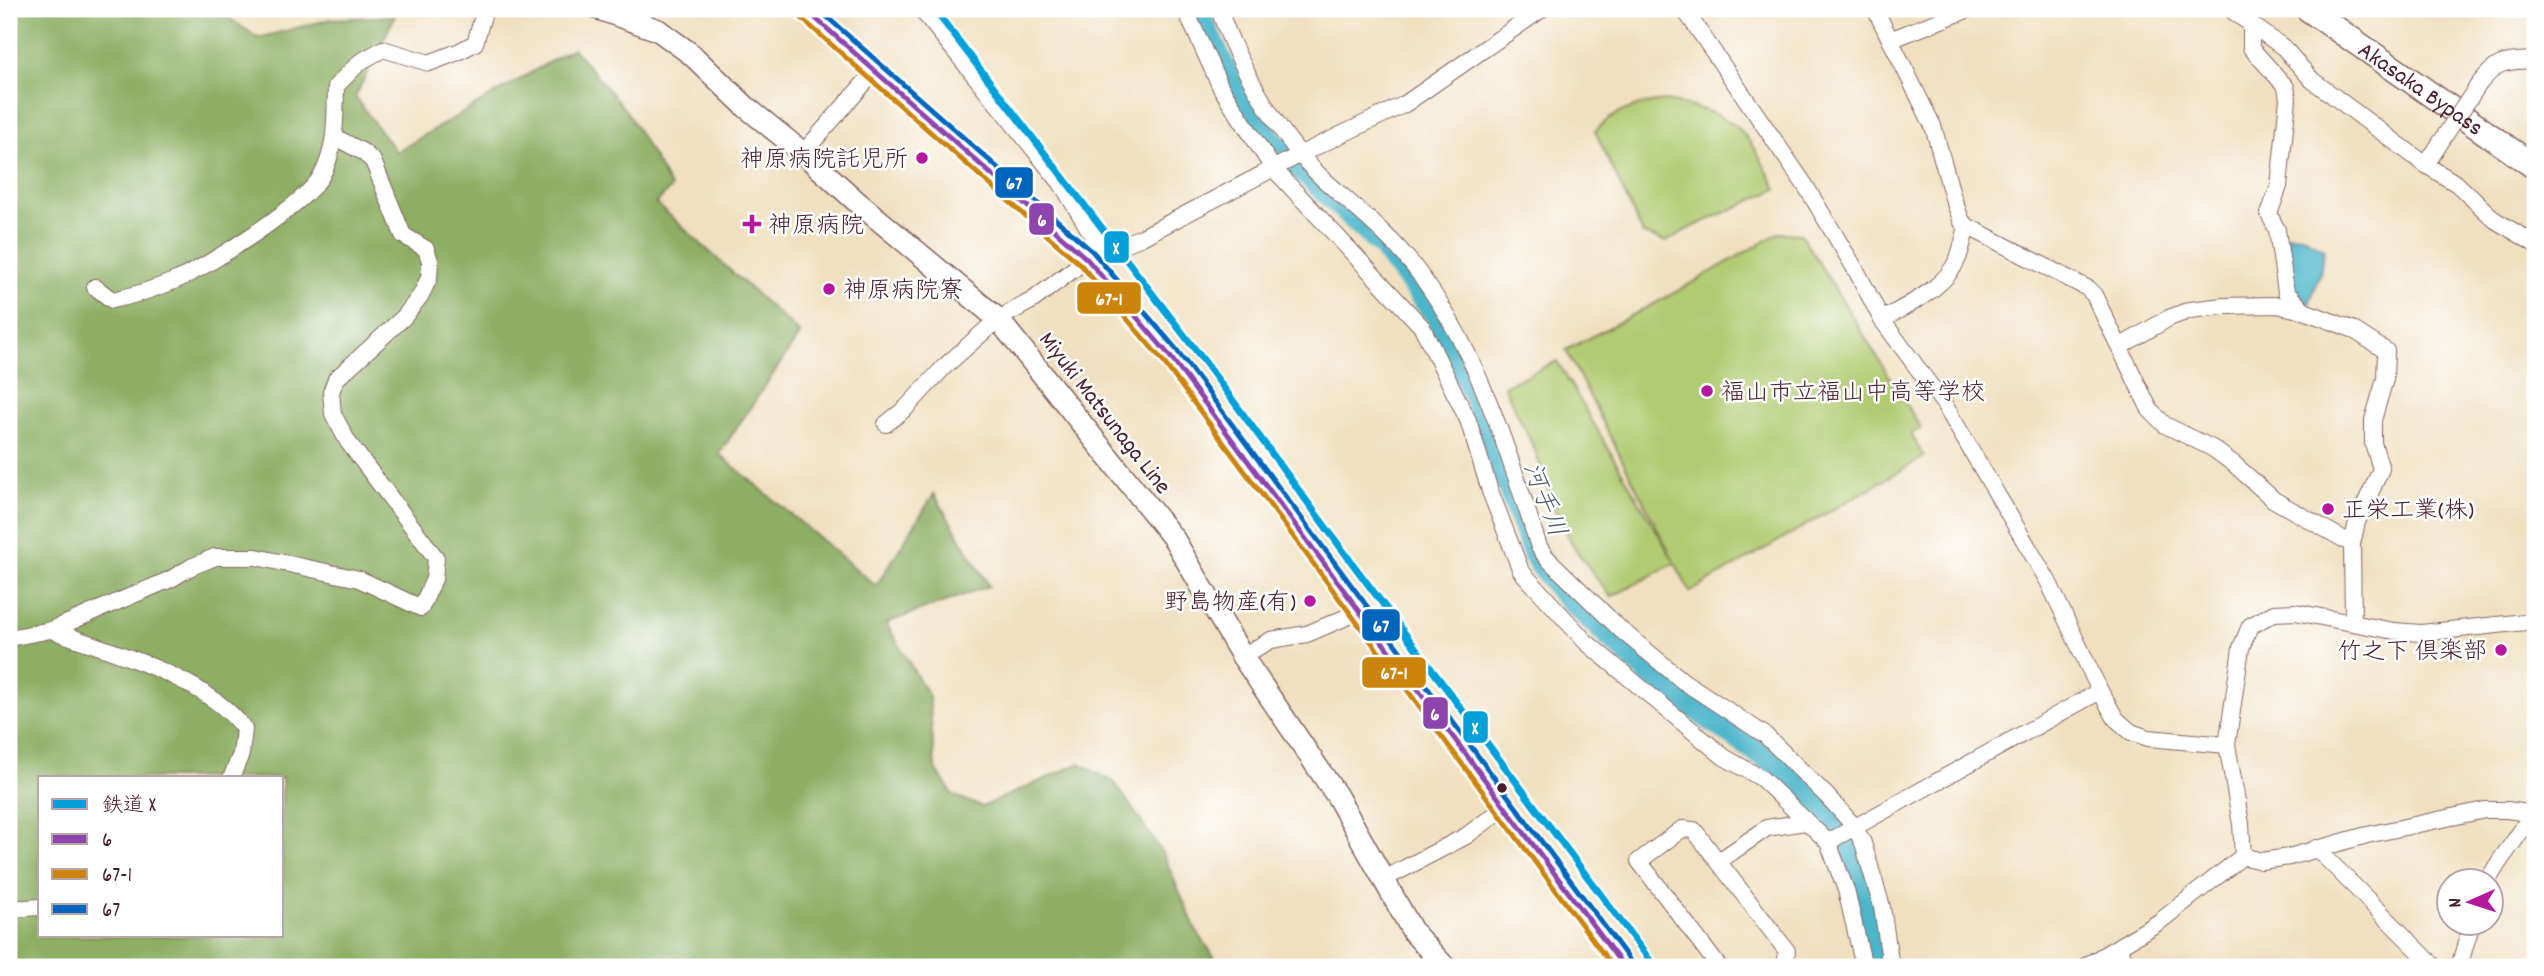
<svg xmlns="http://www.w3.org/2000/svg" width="2544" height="976" font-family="Dekko,'Klee One',sans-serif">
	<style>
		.green { fill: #b0cb71; stroke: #7d754e; stroke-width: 2 }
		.forest { fill: #8caf63; stroke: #6b6747; stroke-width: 2; fill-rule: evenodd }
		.water { fill: #4cb5ca; stroke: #4b6a7a; stroke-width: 2 }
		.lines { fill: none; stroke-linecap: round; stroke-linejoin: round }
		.river { stroke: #4cb5ca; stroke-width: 24 }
		.minor-casing { stroke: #84635f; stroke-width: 18 }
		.major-casing { stroke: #84635f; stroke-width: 24 }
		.highway-casing { stroke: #84635f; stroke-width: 27 }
		.minor { stroke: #fff; stroke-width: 16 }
		.major { stroke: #fff; stroke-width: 21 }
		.highway { stroke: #fff; stroke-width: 24 }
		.minor-bridge-casing { stroke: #84635f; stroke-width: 18; stroke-linecap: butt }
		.minor-bridge { stroke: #fff; stroke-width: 16 }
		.bus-1-casing { stroke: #fff; stroke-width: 10 }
		.bus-2-casing { stroke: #fff; stroke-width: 10 }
		.bus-3-casing { stroke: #fff; stroke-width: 10 }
		.bus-1 { stroke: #8e44ad; stroke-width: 5 }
		.bus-2 { stroke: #cc840b; stroke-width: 5 }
		.bus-3 { stroke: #0065bd; stroke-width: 5 }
		.rail-1-casing { stroke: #fff; stroke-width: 12 }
		.rail-1 { stroke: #04a0da; stroke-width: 7 }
		.poi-dot { fill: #b5179e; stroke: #fff; stroke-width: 2.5 }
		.bus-dot { fill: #4a1f2b; stroke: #fff; stroke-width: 2.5 }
		.labels { text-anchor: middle; stroke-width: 5; stroke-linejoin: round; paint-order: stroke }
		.street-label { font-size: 24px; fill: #4a1f2b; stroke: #fff }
		.poi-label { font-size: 24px; fill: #4a1f2b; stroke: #fff; text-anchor: start }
		.water-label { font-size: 26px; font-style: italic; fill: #4b5b6b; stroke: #fff }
		.line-badge { stroke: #fff; stroke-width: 2.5 }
		.badge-label { font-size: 19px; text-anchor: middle; font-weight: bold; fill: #fff }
	</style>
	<rect width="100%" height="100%" fill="#fff"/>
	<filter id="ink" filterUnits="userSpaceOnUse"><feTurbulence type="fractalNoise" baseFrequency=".0143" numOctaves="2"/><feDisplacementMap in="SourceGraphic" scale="14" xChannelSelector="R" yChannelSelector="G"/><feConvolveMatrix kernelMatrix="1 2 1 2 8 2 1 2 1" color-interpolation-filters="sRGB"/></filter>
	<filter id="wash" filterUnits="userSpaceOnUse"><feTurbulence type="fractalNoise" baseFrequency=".00686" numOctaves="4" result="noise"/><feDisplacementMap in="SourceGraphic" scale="28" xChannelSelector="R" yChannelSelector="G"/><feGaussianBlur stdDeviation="1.57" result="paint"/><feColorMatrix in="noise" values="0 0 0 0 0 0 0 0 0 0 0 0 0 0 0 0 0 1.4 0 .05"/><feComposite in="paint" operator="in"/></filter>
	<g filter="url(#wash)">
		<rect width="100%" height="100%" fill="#f0e0c0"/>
		<g class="green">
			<path d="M1666 101C1696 107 1731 114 1749 141 1760 156 1768 173 1777 189L1688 229 1666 242 1643 234 1595 131C1614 111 1639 103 1666 101Z"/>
			<path d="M1779 233 1801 234 1921 428 1911 434 1924 457 1690 592 1675 563 1611 597 1575 549 1556 512 1534 448 1504 386 1557 361 1674 561 1566 350 1665 298Z"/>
		</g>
		<path class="forest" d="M9 9H216L258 38 331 19 395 16 355 97 396 152 573 48 627 112 671 188 656 203 800 334 719 454 876 586 934 494 989 586 886 623 929 697 935 768 953 795 982 807 1080 763 1115 783 1163 854 1196 930 1221 967H9ZM40 778H282V936H40Z"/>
		<path class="water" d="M2286 235 2303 236 2324 249 2320 273 2309 304 2292 286Z"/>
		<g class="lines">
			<path class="river" d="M1196 9 1232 85 1270 139 1382 245 1437 316 1476 399 1535 556 1562 592 1663 686 1778 766 1827 812 1849 844 1864 893 1875 967"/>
		</g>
	</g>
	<g filter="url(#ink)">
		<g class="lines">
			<defs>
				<g id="minor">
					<path d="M921 9 1061 183 1104 254"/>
					<path d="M1185 9 1221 88 1273 168 1422 327 1468 420 1490 491 1521 571 1586 642 1724 757 1761 778 1828 842 1846 890 1864 967"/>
					<path d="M1219 9C1237 63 1279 136 1320 176 1351 205 1385 230 1412 264 1477 346 1507 449 1539 547L1546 557 1621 630 1683 681 1765 735 1827 796 1854 826 1863 843 1882 907 1891 967"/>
					<path d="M1684 9 1805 185 1857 272 1882 320 1944 404 2048 581 2100 691 2116 719 2131 732 2148 738 2227 745"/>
					<path d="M1875 9 1933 126 1953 198 1962 222 1967 226 2087 288 2094 295 2150 410 2165 425 2212 448 2234 464 2274 500 2352 544 2353 622"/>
					<path d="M2230 9 2284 48 2312 80 2426 165 2457 184 2495 220 2535 244"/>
					<path d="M2251 24V48L2286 87 2288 99 2279 186 2269 214 2277 230 2286 292 2304 311"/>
					<path d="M1890 40 1969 9"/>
					<path d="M2479 84C2498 60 2504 62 2532 60L2535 57"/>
					<path d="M803 153 875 71"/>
					<path d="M2426 165 2451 126"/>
					<path d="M95 287 112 300C133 296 154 289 174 281 206 268 306 204 322 175 337 147 335 117 336 86L360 62 383 49 429 63 458 52 475 43 485 9"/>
					<path d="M1882 320C1909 304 1946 288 1958 258 1962 248 1964 237 1967 226"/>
					<path d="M2121 346 2169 318 2190 310 2223 306 2277 305 2304 311 2352 329 2386 351 2385 379 2373 420V443L2381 469 2357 522 2352 544"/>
					<path d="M886 424 906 408 944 367 998 319 1033 300 1087 259 1142 237 1301 154 1405 104 1542 9"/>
					<path d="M51 630C109 651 207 677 244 729L241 754 231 778"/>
					<path d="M9 638 51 630 171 579 191 567 215 557H256L359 579 421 608 434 579 436 558 348 442 333 414 331 392 336 379 404 317 421 295 429 278 430 261 426 249 403 235 373 161 363 152 335 137"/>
					<path d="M1242 656 1271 640 1307 634 1349 616 1358 609"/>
					<path d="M1828 842 2100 691"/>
					<path d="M2316 848 2435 967"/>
					<path d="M2243 856 2261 861 2289 857 2367 835 2485 810H2507L2535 814"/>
					<path d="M1719 861 1767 828 1805 822"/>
					<path d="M1384 879 1466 836 1504 808"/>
					<path d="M2488 881C2499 857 2519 839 2530 815"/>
					<path d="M9 909 40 907"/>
					<path d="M2118 948 2129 967"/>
					<path d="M1719 967 1639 861 1682 829 1694 830 1787 951 1785 967"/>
					<path d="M2084 967 2159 922 2243 856 2241 824 2227 745 2241 648 2250 626 2274 613 2295 612 2394 631 2421 633 2535 621"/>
					<path d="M2456 967 2460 963 2472 923"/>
				</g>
				<g id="major">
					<path d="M599 9 658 30 691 54 746 107 803 153 856 201 998 319 1174 539 1242 656 1337 796 1413 932 1445 967"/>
					<path d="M805 9 1087 259 1169 355 1624 967"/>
				</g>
				<g id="highway">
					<path id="s1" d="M2308 9 2535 167"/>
				</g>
			</defs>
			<use href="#minor" class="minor-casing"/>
			<use href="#major" class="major-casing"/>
			<use href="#highway" class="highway-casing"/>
			<use href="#minor" class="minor"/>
			<use href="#major" class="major"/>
			<use href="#highway" class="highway"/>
			<defs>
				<path id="minor-bridge" d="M2451 126 2479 84"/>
			</defs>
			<use href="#minor-bridge" class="minor-bridge-casing"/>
			<use href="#minor-bridge" class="minor-bridge"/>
			<defs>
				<path id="bus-1" d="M805 9 1087 259 1169 355 1624 967"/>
				<path id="bus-2" d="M799 16 1081 265 1162 360 1613 967"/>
				<path id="bus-3" d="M818 9 1093 252 1176 349 1631 962"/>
			</defs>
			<use href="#bus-1" class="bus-1-casing"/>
			<use href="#bus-2" class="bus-2-casing"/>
			<use href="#bus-3" class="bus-3-casing"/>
			<use href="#bus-1" class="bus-1"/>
			<use href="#bus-2" class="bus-2"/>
			<use href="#bus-3" class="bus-3"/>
			<defs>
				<path id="rail-1" d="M934 9 1204 361 1355 567 1655 967"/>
			</defs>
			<use href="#rail-1" class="rail-1-casing"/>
			<use href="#rail-1" class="rail-1"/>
		</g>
	</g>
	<g class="poi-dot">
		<circle cx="922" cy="158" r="7"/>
		<path d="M748.5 213.5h7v7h7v7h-7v7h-7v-7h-7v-7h7z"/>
		<circle cx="829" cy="289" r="7"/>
		<circle cx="1707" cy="391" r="7"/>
		<circle cx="2328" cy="509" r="7"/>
		<circle cx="1310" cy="601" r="7"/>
		<circle cx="2501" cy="650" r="7"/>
	</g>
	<circle class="bus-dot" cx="1502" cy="788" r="6"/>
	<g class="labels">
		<g class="street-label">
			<text dy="8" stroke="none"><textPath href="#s1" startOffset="138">Akasaka Bypass</textPath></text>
			<text transform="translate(1106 412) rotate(52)" y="8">Miyuki Matsunaga Line</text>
		</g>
		<g class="poi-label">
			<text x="908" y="166" text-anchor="end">神原病院託児所</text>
			<text x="768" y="232">神原病院</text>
			<text x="843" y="297">神原病院寮</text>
			<text x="1721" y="399">福山市立福山中高等学校</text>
			<text x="2342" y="517">正栄工業(株)</text>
			<text x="1296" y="609" text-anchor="end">野島物産(有)</text>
			<text x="2487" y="658" text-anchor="end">竹之下 倶楽部</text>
		</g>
		<g class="water-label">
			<text transform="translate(1546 499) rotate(69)" y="9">河手川</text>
		</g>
	</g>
	<g class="line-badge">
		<rect x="994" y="166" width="40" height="33" rx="7" fill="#0065bd"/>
		<rect x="1028" y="202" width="27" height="34" rx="7" fill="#8e44ad"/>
		<rect x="1103" y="230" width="27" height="34" rx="7" fill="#04a0da"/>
		<rect x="1076" y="281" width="66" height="34" rx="7" fill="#cc840b"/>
		<rect x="1361" y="608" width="40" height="34" rx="7" fill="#0065bd"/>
		<rect x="1361" y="656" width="66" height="33" rx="7" fill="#cc840b"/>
		<rect x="1422" y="696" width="27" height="34" rx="7" fill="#8e44ad"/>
		<rect x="1462" y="710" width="27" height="34" rx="7" fill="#04a0da"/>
	</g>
	<g class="badge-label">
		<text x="1014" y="189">67</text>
		<text x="1042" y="226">6</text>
		<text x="1116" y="254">X</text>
		<text x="1109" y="305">67-1</text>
		<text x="1381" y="632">67</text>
		<text x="1394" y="679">67-1</text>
		<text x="1435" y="720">6</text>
		<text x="1475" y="734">X</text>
	</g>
	<rect width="2544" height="976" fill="none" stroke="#fff" stroke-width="35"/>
	<rect x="38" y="776" width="245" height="161" fill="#ffffff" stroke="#b7a5aa" stroke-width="2"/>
	<rect x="52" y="799" width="35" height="10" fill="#04a0da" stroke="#b7a5aa" stroke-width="2"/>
	<text x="102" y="811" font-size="21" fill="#4a1f2b">鉄道 X</text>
	<rect x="52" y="834" width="35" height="10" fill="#8e44ad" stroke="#b7a5aa" stroke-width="2"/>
	<text x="102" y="846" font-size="21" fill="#4a1f2b">6</text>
	<rect x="52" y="869" width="35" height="10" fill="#cc840b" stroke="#b7a5aa" stroke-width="2"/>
	<text x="102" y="881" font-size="21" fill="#4a1f2b">67-1</text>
	<rect x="52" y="904" width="35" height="10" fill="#0065bd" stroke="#b7a5aa" stroke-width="2"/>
	<text x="102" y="916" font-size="21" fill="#4a1f2b">67</text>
	<g transform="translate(2470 902) rotate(267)"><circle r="33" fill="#ffffff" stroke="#b7a5aa" stroke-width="2"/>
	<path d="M0-5L12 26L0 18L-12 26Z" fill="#b5179e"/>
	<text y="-10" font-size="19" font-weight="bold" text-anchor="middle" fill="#4a1f2b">N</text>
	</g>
</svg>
